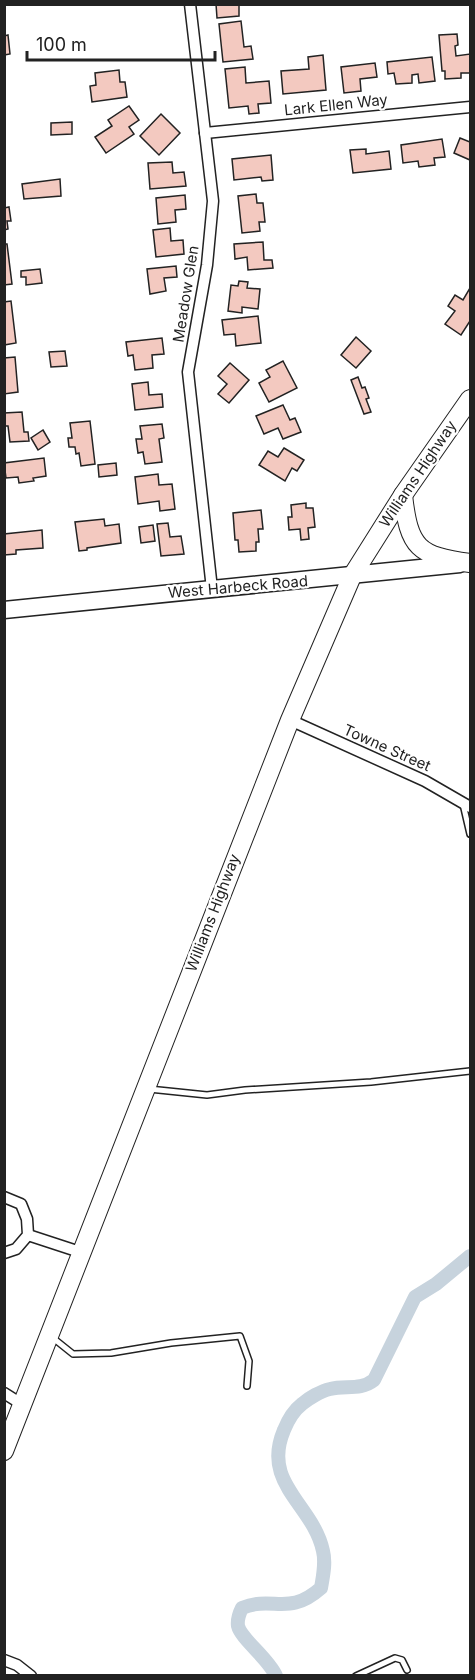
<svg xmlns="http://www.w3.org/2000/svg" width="475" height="1680" font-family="Inter,sans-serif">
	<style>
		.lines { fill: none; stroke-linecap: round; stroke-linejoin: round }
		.canal { stroke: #c7d3dd; stroke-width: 14 }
		.building { fill: #f3c9c0; stroke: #222; stroke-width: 1.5 }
		.lane-casing { stroke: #222; stroke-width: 8 }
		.street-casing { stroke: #222; stroke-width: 13 }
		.secondary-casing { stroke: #222; stroke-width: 19 }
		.primary-casing { stroke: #222; stroke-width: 20 }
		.lane { stroke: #fff; stroke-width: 5 }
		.street { stroke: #fff; stroke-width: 10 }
		.secondary { stroke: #fff; stroke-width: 16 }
		.primary { stroke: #fff; stroke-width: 18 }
		.labels { text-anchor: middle; stroke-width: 4.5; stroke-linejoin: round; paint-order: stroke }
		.street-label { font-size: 15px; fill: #222; stroke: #fff }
	</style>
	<rect width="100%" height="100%" fill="#fff"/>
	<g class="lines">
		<path class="canal" d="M276 1676C269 1659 241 1639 238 1626 237 1619 239 1614 242 1608 274 1595 288 1617 321 1588 323 1576 326 1563 323 1551 313 1504 261 1484 284 1430 288 1420 293 1411 302 1404 309 1398 321 1391 330 1389 346 1385 360 1391 374 1380L415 1297 436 1284 470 1256"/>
	</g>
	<g class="building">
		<path d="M216 4H239V16L217 18Z"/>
		<path d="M241 21 244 47 251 46 253 59 223 62 219 24Z"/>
		<path d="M457 34 458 45 455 46 456 56 470 54V73H461V78L445 79V71H442L439 35Z"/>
		<path d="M8 35 10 54 4 55V36Z"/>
		<path d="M323 55 326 90 283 94 281 71 309 69 308 57Z"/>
		<path d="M432 57 435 81 419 83 418 74 412 75V83L396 84 394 73 388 74 387 62Z"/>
		<path d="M375 63 377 77 360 79 361 91 344 93 341 67Z"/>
		<path d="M245 67 246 83 269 81 271 103 258 104 259 113 249 114 248 106 229 108 225 69Z"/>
		<path d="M119 70 120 82H125L127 97 92 102 90 86 96 85 95 73Z"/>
		<path d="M129 106 139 120 129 127 134 134 106 153 95 137 112 126 108 120Z"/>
		<path d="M161 114 180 133 159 155 140 136Z"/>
		<path d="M72 122V134L51 135V123Z"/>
		<path d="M460 138 470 142V160L454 153Z"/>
		<path d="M442 139 445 157 434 158 435 165 419 167 418 161 403 163 401 145Z"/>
		<path d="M366 149V154L389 151 391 169 353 173 350 150Z"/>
		<path d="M271 155 273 180 262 181 261 177 234 180 232 159Z"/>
		<path d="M172 162 173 173 184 172 186 186 150 189 148 163Z"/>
		<path d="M60 179 61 196 24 199 22 184Z"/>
		<path d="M256 194 257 203H263L265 222H259L260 231 242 233 238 196Z"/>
		<path d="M185 195 186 209 175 210 176 222 158 224 156 198Z"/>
		<path d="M9 207 11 221H7L8 229 4 230V208Z"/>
		<path d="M170 228 171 241 183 240 184 254 156 257 153 230Z"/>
		<path d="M263 242 264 260H272L273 268 248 270 247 257 235 259 234 244Z"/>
		<path d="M4 244H7L12 284 4 285Z"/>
		<path d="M176 266 177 277 164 278 166 291 150 294 147 269Z"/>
		<path d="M40 269 42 283 26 285V277H21V271Z"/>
		<path d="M239 281 248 282 247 288 260 289 258 309 242 307V313L228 311 231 285 238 286Z"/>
		<path d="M470 288V321L461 335 445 324 455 311 448 306 455 295 463 300Z"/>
		<path d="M11 301 16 343 4 345V302Z"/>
		<path d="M258 316 261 343 236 346 235 334 224 335 222 320Z"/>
		<path d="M356 337 371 351 356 368 341 355Z"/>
		<path d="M162 338 164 354 152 355 153 368 135 370 133 355 128 356 126 342Z"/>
		<path d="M65 351 67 366 51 367 49 352Z"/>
		<path d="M15 357 18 392 4 394V358Z"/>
		<path d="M283 361 297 388 269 402 259 383 270 377 266 370Z"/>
		<path d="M230 363 249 380 229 403 218 394 227 384 218 376Z"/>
		<path d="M358 377 362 388 365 387 369 398 366 399 371 412 364 414 351 380Z"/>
		<path d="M148 382 149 395 162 394 163 407 135 410 132 384Z"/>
		<path d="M283 405 290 420 295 418 301 432 283 439 278 428 264 434 256 416Z"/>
		<path d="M22 412 24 432H28L29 441 10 442 8 426H4V413Z"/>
		<path d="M90 421 95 464 81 466 79 453 76 454 75 447H69L68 438H72L70 423Z"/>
		<path d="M162 424 164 438 159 439 162 462 145 464 143 452 138 453 136 439H142L140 426Z"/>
		<path d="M43 430 50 442 38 450 31 438Z"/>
		<path d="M284 448 304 460 297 471 292 468 285 481 259 465 268 451 278 457Z"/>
		<path d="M44 458 46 476 33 478 34 481 19 483 18 477 6 478 4 463Z"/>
		<path d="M116 463 117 475 99 477 98 465Z"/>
		<path d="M158 474 159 485 172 484 175 509 160 511 159 501 138 504 135 477Z"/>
		<path d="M306 503V508H313L315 527 308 528 309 539 301 540 300 529 289 530 288 517H292L291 505Z"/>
		<path d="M261 510 263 529H258L259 542H256V551L239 552 238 540H235L233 513Z"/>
		<path d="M104 519 105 526 119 524 121 543 87 548V550L79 551 75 522Z"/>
		<path d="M168 523 170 537 181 536 184 554 161 556 157 524Z"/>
		<path d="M153 525 155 541 141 543 139 527Z"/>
		<path d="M42 530 43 548 16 550V554L4 555V534Z"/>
	</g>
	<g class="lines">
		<defs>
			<g id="lane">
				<path d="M463 804 470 834"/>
				<path d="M149 1089 207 1095 245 1090 371 1082 470 1071"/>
				<path d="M53 1338 73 1354 111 1353 171 1343 240 1336 249 1361 247 1386"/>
				<path d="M356 1676 395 1658 402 1660 407 1670"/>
			</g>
			<g id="street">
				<path d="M190 4 213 201 207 265 188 372 212 589"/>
				<path d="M205 133 470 107"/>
				<path d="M290 720 425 781 470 807"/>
				<path d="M4 1197 21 1204 27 1219 28 1235 16 1249 4 1253"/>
				<path d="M28 1235 83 1253"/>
				<path d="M4 1393 23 1405"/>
				<path d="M4 1660 17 1665 31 1676"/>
			</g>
			<path id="secondary" d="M4 610 460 564"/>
			<g id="primary">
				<path d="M403 495C409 548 418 556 470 563"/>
				<path d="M4 1451 290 720 352 576 403 495 470 399"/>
			</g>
		</defs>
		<use href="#lane" class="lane-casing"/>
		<use href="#street" class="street-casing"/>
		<use href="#secondary" class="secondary-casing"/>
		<use href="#primary" class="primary-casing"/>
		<use href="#lane" class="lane"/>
		<use href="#street" class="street"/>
		<use href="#secondary" class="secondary"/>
		<use href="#primary" class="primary"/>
	</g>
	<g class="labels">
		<g class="street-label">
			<text transform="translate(336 105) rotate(-6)" y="5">Lark Ellen Way</text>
			<text transform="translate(186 294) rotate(-81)" y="5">Meadow Glen</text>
			<text transform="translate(418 474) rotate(-56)" y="5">Williams Highway</text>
			<text transform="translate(238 587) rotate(-5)" y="5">West Harbeck Road</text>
			<text transform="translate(387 748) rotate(24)" y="5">Towne Street</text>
			<text transform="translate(213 913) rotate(-69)" y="5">Williams Highway</text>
		</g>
	</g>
	<rect width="475" height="1680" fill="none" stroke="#222222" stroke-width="12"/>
	<path d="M27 51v9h188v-9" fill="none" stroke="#222222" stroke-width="3"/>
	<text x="36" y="51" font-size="18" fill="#222222" stroke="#ffffff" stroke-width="4.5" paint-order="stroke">100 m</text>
</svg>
